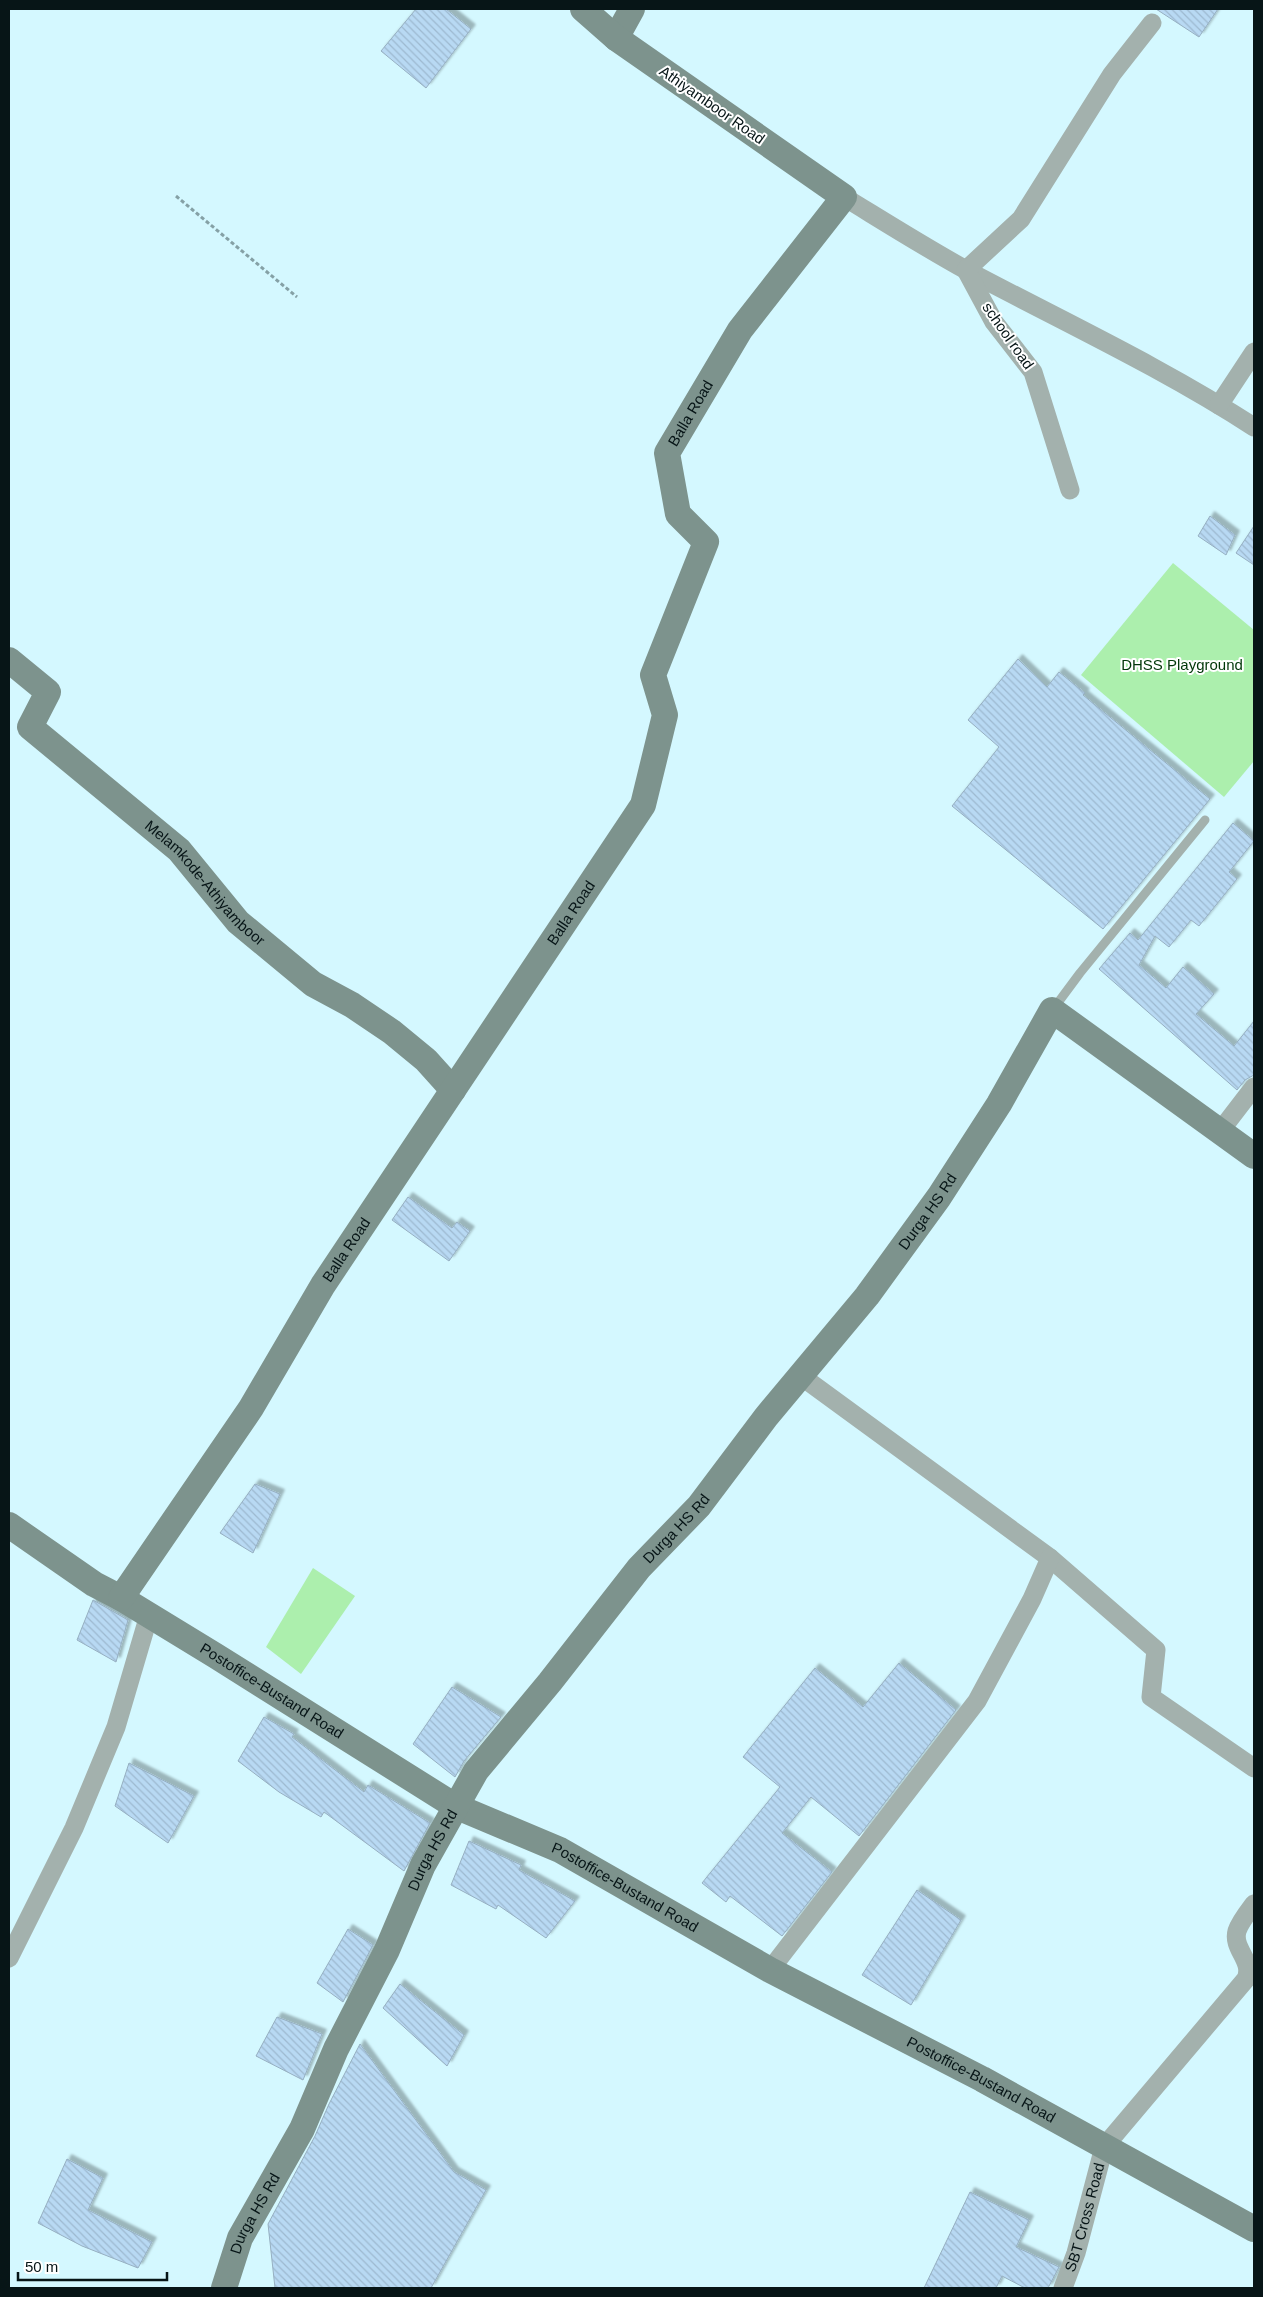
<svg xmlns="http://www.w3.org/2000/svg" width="1263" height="2297" font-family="Arial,sans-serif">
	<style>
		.green { fill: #acefad }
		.building { fill: url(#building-back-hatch); stroke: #96afc1; filter: url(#shadow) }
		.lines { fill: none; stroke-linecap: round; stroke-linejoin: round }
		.path { stroke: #85a1a6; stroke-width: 3; stroke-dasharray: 4 2.5; stroke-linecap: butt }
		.lane { stroke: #a3b1ad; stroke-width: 9 }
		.street { stroke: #a3b1ad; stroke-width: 19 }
		.secondary { stroke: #7d938d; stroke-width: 26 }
		.labels { text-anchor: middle; stroke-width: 4; stroke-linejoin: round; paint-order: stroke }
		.street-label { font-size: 15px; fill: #071517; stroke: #fff }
		.park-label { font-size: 15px; fill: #003708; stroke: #fff }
	</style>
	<defs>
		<pattern id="building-back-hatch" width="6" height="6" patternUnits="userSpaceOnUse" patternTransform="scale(1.25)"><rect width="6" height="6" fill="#b8d9f3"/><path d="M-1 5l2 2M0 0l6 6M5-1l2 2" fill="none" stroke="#9db9d0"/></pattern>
		<filter id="shadow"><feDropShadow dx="4.5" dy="-4.5" stdDeviation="1" flood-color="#0004"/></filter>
	</defs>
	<rect width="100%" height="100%" fill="#d4f8ff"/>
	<g class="green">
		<path d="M1173 563 1254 630V761L1224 797 1081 675Z"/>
		<path d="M313 1568 355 1596 301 1674 266 1647Z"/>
	</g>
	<g class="building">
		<path d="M416 9H446L471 29 426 88 381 51Z"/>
		<path d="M1156 9H1218L1199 37Z"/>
		<path d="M1210 516 1235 535 1226 555 1198 536Z"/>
		<path d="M1254 526V565L1236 553Z"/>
		<path d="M1018 659 1047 687 1059 672 1085 693 1083 695 1210 799 1103 929 952 806 999 747 968 720Z"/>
		<path d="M1233 823 1254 841 1229 872 1237 879 1199 926 1191 920 1169 947 1155 936 1139 965 1166 988 1183 967 1214 994 1196 1014 1234 1046 1254 1021V1075L1245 1080 1237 1090 1099 969 1130 933 1138 940Z"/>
		<path d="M408 1197 452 1228 457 1222 470 1231 449 1261 392 1220Z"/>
		<path d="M255 1484 280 1494 253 1553 220 1533Z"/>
		<path d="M93 1600 128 1620 116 1662 77 1640Z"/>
		<path d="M899 1663 956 1710 859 1836 811 1797 782 1833 832 1872 782 1936 730 1896 726 1902 702 1883 780 1787 743 1757 815 1668 863 1707Z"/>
		<path d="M452 1687 501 1717 464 1761 455 1777 413 1744Z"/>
		<path d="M264 1717 294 1734 292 1737 364 1792 368 1785 430 1823 404 1871 324 1812 321 1817 279 1792 238 1761Z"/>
		<path d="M129 1763 194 1796 168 1843 115 1806Z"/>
		<path d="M469 1841 521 1865 519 1870 575 1901 546 1938 498 1905 496 1909 451 1885Z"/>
		<path d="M917 1890 961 1920 911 2005 862 1975Z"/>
		<path d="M348 1929 373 1945 343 2002 317 1983Z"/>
		<path d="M400 1984 464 2035 447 2066 383 2008Z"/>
		<path d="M277 2017 322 2034 303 2080 256 2056Z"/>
		<path d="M360 2044 454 2172 486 2190 431 2288H275L268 2224 315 2136 329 2104Z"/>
		<path d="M67 2159 103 2178 88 2210 152 2242 138 2268 82 2246 38 2223Z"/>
		<path d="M970 2192 1029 2220 1016 2247 1059 2267 1048 2288H1025L1002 2276 996 2288H924Z"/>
	</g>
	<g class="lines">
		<path class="path" d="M176 196 297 297"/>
		<path class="lane" d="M1054 1008 1080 973 1205 820"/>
		<g class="street">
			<path d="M844 197C885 222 926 248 968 271 1064 322 1163 368 1254 427"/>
			<path d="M1219 405 1254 352"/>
			<path d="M1070 490 1033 372 994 322 966 270 1021 219 1112 74 1152 23"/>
			<path d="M1221 1130 1254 1087"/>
			<path d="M801 1376 1050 1558 1156 1650 1151 1697 1254 1768"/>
			<path d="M9 1958 74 1828 116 1727 149 1615"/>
			<path d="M770 1970 977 1701 1032 1599 1050 1558"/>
			<path id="s1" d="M1063 2288 1076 2253 1104 2147 1246 1979C1254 1961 1232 1949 1237 1931 1240 1922 1248 1912 1254 1904"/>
		</g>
		<g class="secondary">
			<path d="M616 38 632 9"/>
			<path id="s2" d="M9 660 48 692 30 727 179 850 238 922 313 984 352 1005 392 1032 426 1060 453 1090"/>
			<path id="s3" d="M9 1525 94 1584 121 1598 216 1656 455 1806 560 1850 770 1970 982 2079 1254 2229"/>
			<path id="s4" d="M121 1598 251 1408 323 1285 643 805 665 715 653 675 706 542 678 514 667 453 740 330 844 197 616 38 583 9"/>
			<path id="s5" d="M224 2288 240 2238 302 2129 336 2049 387 1950 423 1865 476 1771 550 1682 639 1568 699 1506 766 1417 867 1296 939 1197 999 1104 1052 1010 1254 1156"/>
		</g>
	</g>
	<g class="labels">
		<g class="street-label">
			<text transform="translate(712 105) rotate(35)" y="5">Athiyamboor Road</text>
			<text transform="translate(1008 336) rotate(55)" y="5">school road</text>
			<text dy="5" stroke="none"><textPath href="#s4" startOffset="1375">Balla Road</textPath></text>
			<text dy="5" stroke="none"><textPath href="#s2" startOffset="325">Melamkode-Athiyamboor</textPath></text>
			<text dy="5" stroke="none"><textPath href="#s4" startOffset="820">Balla Road</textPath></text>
			<text dy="5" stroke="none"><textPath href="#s5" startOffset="1296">Durga HS Rd</textPath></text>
			<text dy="5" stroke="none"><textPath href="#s4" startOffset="415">Balla Road</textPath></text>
			<text dy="5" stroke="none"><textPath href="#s5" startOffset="891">Durga HS Rd</textPath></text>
			<text dy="5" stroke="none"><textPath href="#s3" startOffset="311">Postoffice-Bustand Road</textPath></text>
			<text dy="5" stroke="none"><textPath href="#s5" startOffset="486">Durga HS Rd</textPath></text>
			<text dy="5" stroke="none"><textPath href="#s3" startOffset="716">Postoffice-Bustand Road</textPath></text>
			<text dy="5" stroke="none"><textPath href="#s3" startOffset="1121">Postoffice-Bustand Road</textPath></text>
			<text dy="5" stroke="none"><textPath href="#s5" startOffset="81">Durga HS Rd</textPath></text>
			<text dy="5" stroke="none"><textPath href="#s1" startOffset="74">SBT Cross Road</textPath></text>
		</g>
		<g class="park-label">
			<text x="1182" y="670">DHSS Playground</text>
		</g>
	</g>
	<rect width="1263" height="2297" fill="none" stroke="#071517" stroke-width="20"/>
	<path d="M18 2272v8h149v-8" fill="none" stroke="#071517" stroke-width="2.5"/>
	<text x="25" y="2272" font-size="15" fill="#071517" stroke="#ffffff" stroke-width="4" paint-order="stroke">50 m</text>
</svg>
